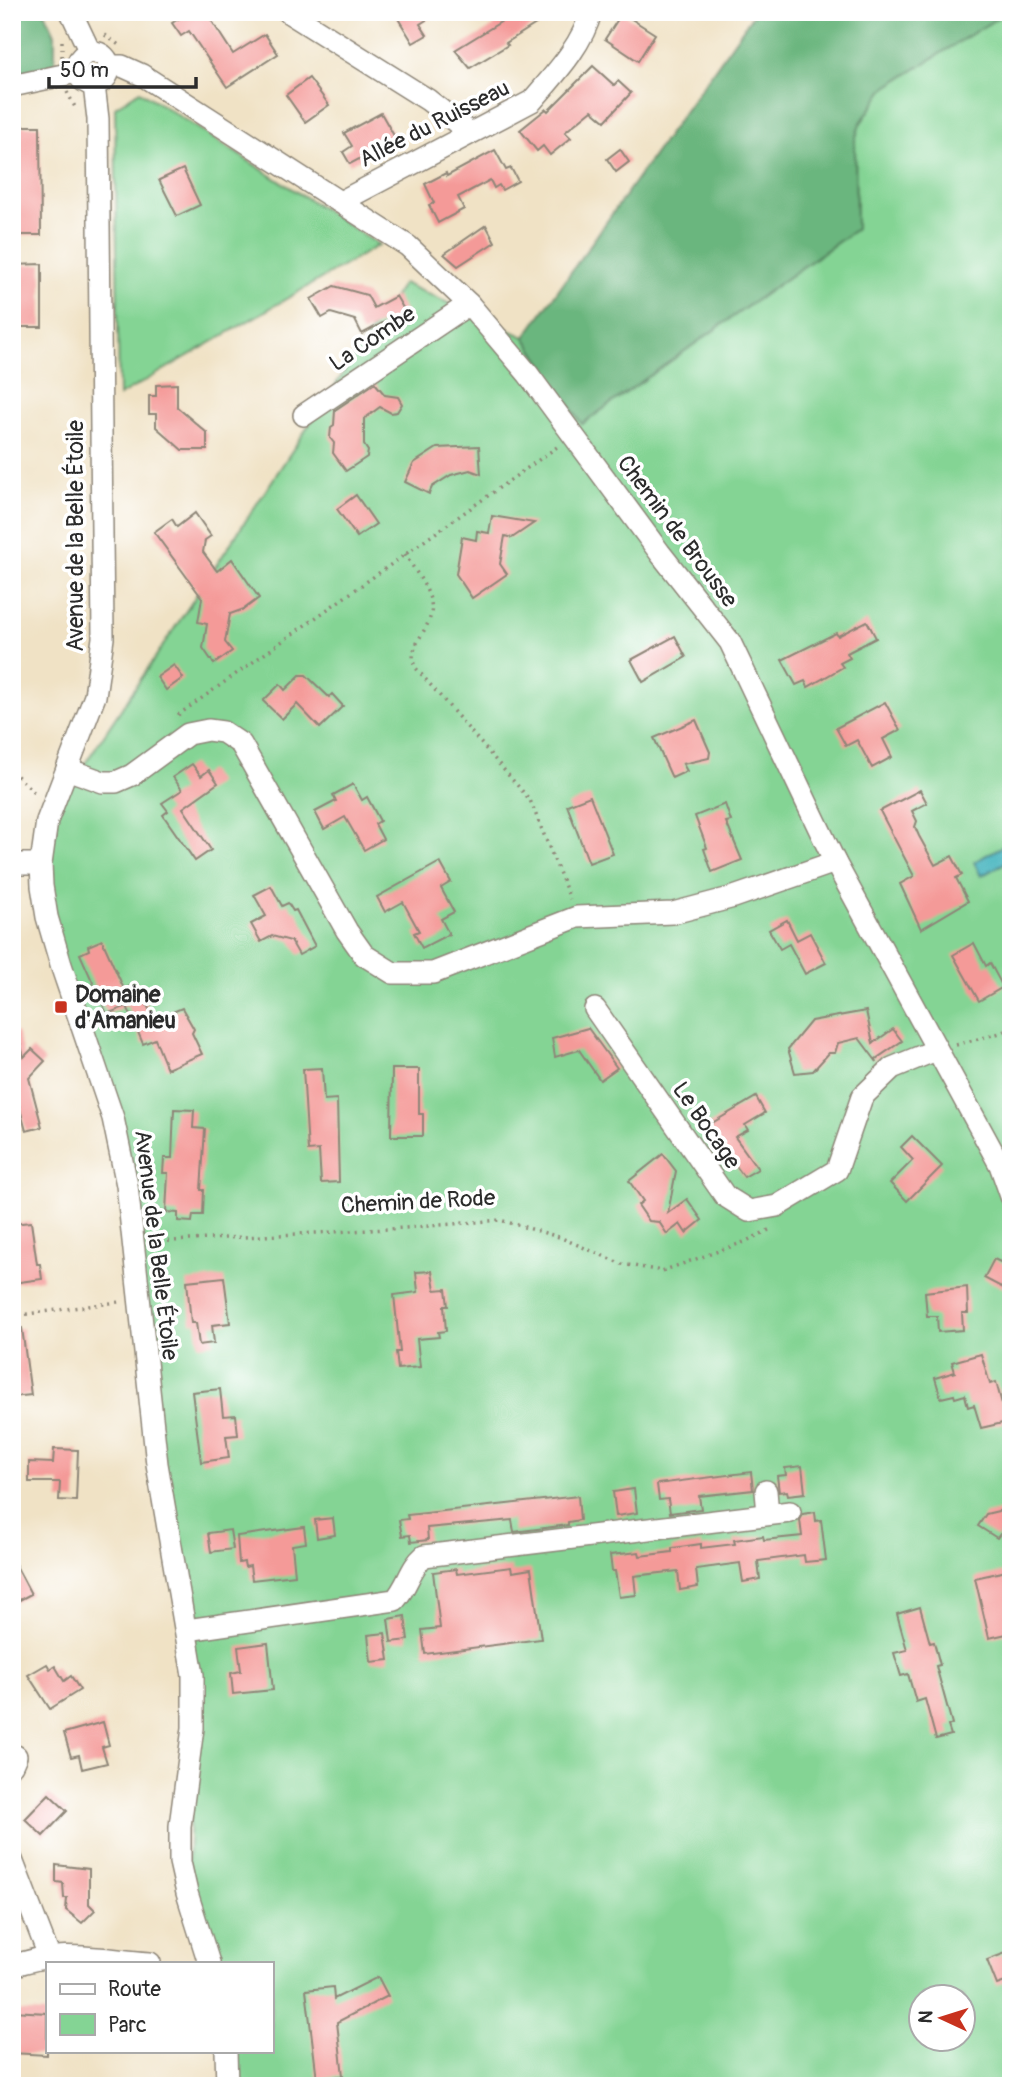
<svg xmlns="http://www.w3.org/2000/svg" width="1023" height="2098" font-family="Pangolin,sans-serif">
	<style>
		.green { fill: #84d494; stroke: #588060; stroke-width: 2; fill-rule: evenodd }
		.forest { fill: #6bb67e; stroke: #4b7054; stroke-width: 2 }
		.water { fill: #46b5bf; stroke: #387075; stroke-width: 2 }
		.building { fill: #f49a98 }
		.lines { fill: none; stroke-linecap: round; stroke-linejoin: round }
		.minor-casing { stroke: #8e8678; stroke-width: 24 }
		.path { stroke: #8e8678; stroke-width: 3.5; stroke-dasharray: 2 5; stroke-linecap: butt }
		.minor { stroke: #fff; stroke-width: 21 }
		.poi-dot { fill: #c8321e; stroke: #fff; stroke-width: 2.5 }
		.labels { text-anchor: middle; stroke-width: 7; stroke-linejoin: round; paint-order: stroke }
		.street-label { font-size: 23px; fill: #2b2b2b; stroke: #fff }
		.poi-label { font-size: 23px; font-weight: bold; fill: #2b2b2b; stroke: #fff; text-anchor: start }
	</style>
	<rect width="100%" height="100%" fill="#fff"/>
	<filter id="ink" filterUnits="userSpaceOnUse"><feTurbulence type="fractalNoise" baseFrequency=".0143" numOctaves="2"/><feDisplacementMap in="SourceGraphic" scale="14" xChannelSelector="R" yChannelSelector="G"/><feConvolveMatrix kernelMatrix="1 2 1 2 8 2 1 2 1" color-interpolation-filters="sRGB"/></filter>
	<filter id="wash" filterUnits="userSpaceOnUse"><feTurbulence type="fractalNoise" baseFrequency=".00686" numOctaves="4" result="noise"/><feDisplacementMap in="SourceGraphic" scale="28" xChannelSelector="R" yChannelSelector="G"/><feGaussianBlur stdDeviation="1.57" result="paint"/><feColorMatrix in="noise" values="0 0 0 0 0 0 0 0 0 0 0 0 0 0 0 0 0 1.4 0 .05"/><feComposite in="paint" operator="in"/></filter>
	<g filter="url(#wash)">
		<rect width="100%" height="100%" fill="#f0e2c5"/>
		<g class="green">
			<path d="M1007 12H1011V2086H227L226 2051H271V1963H209L187 1893 193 1728 127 1185 52 937 47 821 403 283 525 337 582 424 856 229 855 140 860 124 885 88ZM922 1996H964V2038H922Z"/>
			<path d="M140 91 379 245 119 396 115 107Z"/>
		</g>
		<g class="forest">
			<path d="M12 12H45L55 34V65L12 75Z"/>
			<path d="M755 12H1007L885 88 860 124 855 140 856 229 582 424 525 337Z"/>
		</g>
		<path class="water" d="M1003 846 1010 860 981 876 974 862Z"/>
		<g id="blocks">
			<g class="building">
				<path d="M176 12H206L233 54 265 34 278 54 227 87 189 31 181 36 172 23 180 18Z"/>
				<path d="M394 12H439L420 24 427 35 413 43Z"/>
				<path d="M517 12H532L539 22 506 43 508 45 470 68 455 50Z"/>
				<path d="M622 13 655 34 638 61 605 39Z"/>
				<path d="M593 66 614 85 618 81 631 93 605 121 592 110 565 132 571 138 550 155 543 146 537 151 520 130 546 109 548 111Z"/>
				<path d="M309 78 329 105 305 122 286 95Z"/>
				<path d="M381 113 397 141 378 153 376 150 350 164 343 152 352 146 344 133Z"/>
				<path d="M12 126H40L41 235H12Z"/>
				<path d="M620 149 629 162 616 172 607 159Z"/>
				<path d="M495 150 506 170 511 168 518 181 502 190 499 185 494 188 490 180 458 197 464 209 438 223 429 205 434 203 425 184 446 173 447 176Z"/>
				<path d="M183 169 200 205 177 216 159 180Z"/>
				<path d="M486 225 495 242 458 266 444 254Z"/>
				<path d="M42 264V327H12V265Z"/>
				<path d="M334 286 367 295 374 308 396 296 406 313 390 323 388 320 362 334 355 320 331 313 322 318 311 299Z"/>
				<path d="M375 383 385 395 398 397 402 404 397 412 391 413 380 407 364 419V445L368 451 367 457 346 471 333 453 334 443 330 438 331 427 334 425 335 410Z"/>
				<path d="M177 384V407L207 433V450H182L156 427V414H149V396H156V385Z"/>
				<path d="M479 446 481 474 470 470 451 475 432 487 429 494 405 482 414 463 437 448Z"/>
				<path d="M356 495 376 524 357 537 337 509Z"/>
				<path d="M195 513 211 536 205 540 203 552 217 571 232 559 259 598 244 609 230 614 225 642 232 651 214 664 203 648 207 624 198 622 202 598 154 532 172 519 177 527Z"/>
				<path d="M492 516 534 523 512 538 505 536 500 564 507 574 472 598 456 574 462 537 476 540 477 531 489 533Z"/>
				<path d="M867 621 876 638 847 653 850 658 840 663 843 667 808 687 805 681 796 685 782 660 836 633 838 636Z"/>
				<path d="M675 636 686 657 643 682 631 660Z"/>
				<path d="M174 665 183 678 166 690 157 677Z"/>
				<path d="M300 675H306L329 697 332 694 343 706 320 728 297 704 282 719 263 701 280 684 285 690Z"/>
				<path d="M885 702 900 730 883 739 892 757 872 768 857 740 846 746 836 728Z"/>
				<path d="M696 720 710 752 709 758 683 764 687 771 672 778 654 738Z"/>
				<path d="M192 764 201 776 209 770 218 783 183 808 211 850 195 861 163 815 168 811 162 803 182 790 173 777Z"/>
				<path d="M353 784 362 800 367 797 380 821 375 824 383 839 364 850 345 817 324 829 315 812 336 801 333 795Z"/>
				<path d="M920 790 927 803 912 811 917 821 915 827 919 836 935 865 952 856 962 875 956 878 968 901 921 929 900 884 914 876 880 811Z"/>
				<path d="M590 796 613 854 589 863 567 805Z"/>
				<path d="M725 804 731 821 726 822 742 860 712 872 704 849 707 848 695 816Z"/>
				<path d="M440 862 451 882 441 888 454 912 441 919 449 934 422 948 414 933 419 931 403 902 385 912 377 897Z"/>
				<path d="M271 886 282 906 288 903 293 911 296 910 315 946 299 955 291 941 272 936 261 942 251 924 266 916 254 895Z"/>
				<path d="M787 920 797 940 810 933 826 963 805 974 789 944 780 949 769 930Z"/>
				<path d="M102 940 124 989 137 983 154 1020 182 1008 194 1029 192 1033 202 1054 167 1069 155 1039 143 1044 127 1006 107 1014 80 954 89 950 88 946Z"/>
				<path d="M974 943 986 966 990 963 1003 987 979 1001 953 955Z"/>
				<path d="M866 1011 873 1043 893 1029 902 1041 876 1059 877 1062 859 1038 838 1043 835 1053H829L813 1071 795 1073 788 1049 811 1021Z"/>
				<path d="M588 1028 617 1068 600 1080 579 1050 555 1057 552 1038Z"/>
				<path d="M17 1032 24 1057 32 1049 45 1061 29 1078 42 1127 26 1131 12 1079V1033Z"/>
				<path d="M322 1068 324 1100 337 1099 339 1182 321 1183 319 1150 308 1151 303 1069Z"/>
				<path d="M392 1069H419V1114H423V1136H391Z"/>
				<path d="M756 1097 765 1113 745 1125 748 1130 735 1137 758 1169 744 1177 707 1126Z"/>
				<path d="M174 1109 194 1110 193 1128 205 1129 201 1190H204L203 1215H193L192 1222 178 1221V1213L166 1212 168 1173H163L164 1158H172Z"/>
				<path d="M912 1136 942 1166 907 1201 890 1183 913 1160 901 1147Z"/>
				<path d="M663 1154 676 1171 668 1213 687 1199 702 1220 686 1233 680 1224 667 1234 659 1222 649 1221 638 1205 643 1201 629 1181Z"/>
				<path d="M31 1222 37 1264H40L42 1279 12 1283V1224Z"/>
				<path d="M994 1259 1011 1267V1273L1003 1288 984 1278Z"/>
				<path d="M432 1271 435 1290 446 1289 448 1306H444L446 1331 438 1332 439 1337 417 1339 420 1367 398 1369 396 1352H400L394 1295 418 1292 416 1272Z"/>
				<path d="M224 1277 230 1323 212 1325 214 1343 199 1345 196 1323H191L187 1281Z"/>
				<path d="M967 1287 968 1313H962L963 1330 938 1332 937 1316H927L925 1292Z"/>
				<path d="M22 1328 31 1395 12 1397V1329Z"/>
				<path d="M981 1354 990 1384 996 1382 1007 1422 981 1428 974 1405 968 1407 965 1395 955 1398 954 1395 941 1398 935 1378 955 1372 952 1362Z"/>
				<path d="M220 1389 223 1416 236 1415 238 1435 226 1436 229 1458 201 1462 192 1392Z"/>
				<path d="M54 1449 78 1450 76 1501 59 1500 60 1482H29V1462L53 1463Z"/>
				<path d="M802 1466 805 1493 788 1495 787 1491 779 1492 777 1476 786 1475 785 1468Z"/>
				<path d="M751 1472 753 1490 699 1496 701 1509 670 1513 668 1499 659 1500 657 1484Z"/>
				<path d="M634 1489 637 1513 616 1516 613 1492Z"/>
				<path d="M578 1496 580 1520 568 1522V1525L514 1532 512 1520 427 1528 428 1540 411 1542 410 1535 402 1536 399 1520 408 1519 407 1515Z"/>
				<path d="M1011 1508V1531L1000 1534 997 1538 978 1526 986 1514Z"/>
				<path d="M815 1512 816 1521 821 1520 826 1560 805 1562 804 1555 758 1561 760 1579 743 1582 740 1563 696 1569 698 1587 680 1590 678 1571 634 1576 636 1595 619 1597 615 1571H612L610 1555 639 1552 640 1556 672 1552V1548L701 1544V1548L735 1544 734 1540 763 1536 764 1540 802 1536 800 1520 803 1514Z"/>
				<path d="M333 1518 335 1535 317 1538 315 1520Z"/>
				<path d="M304 1527 306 1543 292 1545 295 1575 252 1580 250 1566 245 1567 244 1562 239 1563 237 1536Z"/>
				<path d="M230 1530 233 1549 211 1552 208 1533Z"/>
				<path d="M12 1558 31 1594 12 1604Z"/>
				<path d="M511 1567 512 1572 531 1569 541 1639 425 1654 422 1630 440 1628 433 1572 456 1569 457 1574Z"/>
				<path d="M1011 1570V1633L989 1638 975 1578Z"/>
				<path d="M920 1607 930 1643 934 1642 940 1665 936 1666 952 1724 948 1726 951 1735 936 1739 925 1699 916 1702 908 1674 901 1676 894 1653 907 1650 897 1614Z"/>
				<path d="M405 1616 408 1640 391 1642 388 1619Z"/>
				<path d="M385 1633 389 1660 371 1662 368 1635Z"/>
				<path d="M268 1643 273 1690 233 1694 231 1673 241 1671 238 1647Z"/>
				<path d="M47 1664 50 1669 55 1666 64 1681 71 1676 80 1690 50 1709 28 1675Z"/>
				<path d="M103 1722 109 1745 102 1747 107 1763 82 1769 79 1755 71 1757 64 1733Z"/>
				<path d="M49 1794 67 1811 43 1836 25 1819Z"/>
				<path d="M56 1865 89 1869V1904L95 1910 82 1923 66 1910 67 1898H64L63 1883 56 1882Z"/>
				<path d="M1011 1951V1980L997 1985 987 1960Z"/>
				<path d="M378 1977 388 1996 337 2022 343 2076 317 2079 306 1990 333 1987 334 1999Z"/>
				<path d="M12 2011 47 2013V2055L12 2053Z"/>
			</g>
		</g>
	</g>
	<g filter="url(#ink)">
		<use href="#blocks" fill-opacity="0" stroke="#8e8678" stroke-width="2"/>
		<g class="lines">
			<defs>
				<g id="minor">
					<path d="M71 12 90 52"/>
					<path d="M288 12 428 100 470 133"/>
					<circle cx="93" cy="68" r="16"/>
					<path d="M110 66H122L142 75 408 246 469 304 528 374 660 553 730 642 835 862 1000 1165 1011 1196"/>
					<path d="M94 85 98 119 103 638 95 696 47 821 41 864 42 886 47 917 61 965 113 1118 127 1185 157 1464 193 1675V1728L180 1826V1862L187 1893 209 1963"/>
					<path d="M12 86 77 72"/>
					<path d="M340 202 532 101C554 75 582 46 591 12"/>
					<path d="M304 415 469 304"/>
					<path d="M67 769 103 782H116L132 775 188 734 208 730 223 732 241 744 347 931 364 955 393 973H433L577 917 673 913 734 897 835 862"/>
					<path d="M12 864H41"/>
					<path d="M595 1009 725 1196 749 1211 777 1206 837 1170 862 1097 892 1068 936 1050"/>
					<path d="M766 1491 768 1514"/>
					<path d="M187 1630 395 1600C408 1586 410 1568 424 1556L790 1512"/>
					<path d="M12 1765 16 1756"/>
					<path d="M12 1860 49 1956"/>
					<path d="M12 1967C54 1948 105 1960 150 1963"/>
					<path d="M226 2051 227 2086"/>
				</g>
			</defs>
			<use href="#minor" class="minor-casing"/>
			<g class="path">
				<path d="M105 35 119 45"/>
				<path d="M62 57V41"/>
				<path d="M67 92 75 107"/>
				<path d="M405 554C413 568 425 583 430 599 439 626 405 642 415 667L530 800 570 899"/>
				<path d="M178 715 557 447"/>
				<path d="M12 771 36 794"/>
				<path d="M956 1045 1000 1033 1011 1028"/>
				<path d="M154 1242 405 1228 500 1220 559 1237 622 1264 662 1271 744 1242 773 1228"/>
				<path d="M12 1316 119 1302"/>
			</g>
			<use href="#minor" class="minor"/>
		</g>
	</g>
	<rect class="poi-dot" x="54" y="1000" width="14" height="14" rx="3.5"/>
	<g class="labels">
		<g class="street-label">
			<text transform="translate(434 123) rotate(-27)" y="8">Allée du Ruisseau</text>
			<text transform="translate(372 338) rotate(-34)" y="8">La Combe</text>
			<text transform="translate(678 531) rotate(53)" y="8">Chemin de Brousse</text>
			<text transform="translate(75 536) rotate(-90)" y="8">Avenue de la Belle Étoile</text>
			<text transform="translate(707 1125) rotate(55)" y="8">Le Bocage</text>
			<text transform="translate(418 1201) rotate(-3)" y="8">Chemin de Rode</text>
			<text transform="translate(157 1245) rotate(83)" y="8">Avenue de la Belle Étoile</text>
		</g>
		<g class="poi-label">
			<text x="75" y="1002">Domaine<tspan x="75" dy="26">d'Amanieu</tspan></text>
		</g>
	</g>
	<rect width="1023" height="2098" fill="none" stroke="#fff" stroke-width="42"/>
	<rect x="46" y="1962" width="228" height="91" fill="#ffffff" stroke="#aaaaaa" stroke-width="2"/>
	<rect x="60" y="1984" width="35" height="10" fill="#ffffff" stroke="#aaaaaa" stroke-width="2"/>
	<text x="108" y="1996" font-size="21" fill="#2b2b2b">Route</text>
	<rect x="60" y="2014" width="35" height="21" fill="#84d494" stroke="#aaaaaa" stroke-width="2"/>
	<text x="108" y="2032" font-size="21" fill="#2b2b2b">Parc</text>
	<g transform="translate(942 2018) rotate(274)"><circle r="33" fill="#ffffff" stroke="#aaaaaa" stroke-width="2"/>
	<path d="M0-5L12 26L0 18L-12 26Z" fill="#c8321e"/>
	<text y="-10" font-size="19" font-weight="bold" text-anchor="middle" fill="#2b2b2b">N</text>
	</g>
	<path d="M49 77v10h147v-10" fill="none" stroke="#2b2b2b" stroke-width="3.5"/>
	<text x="60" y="77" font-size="21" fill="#2b2b2b" stroke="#ffffff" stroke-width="5" paint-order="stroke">50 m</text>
</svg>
